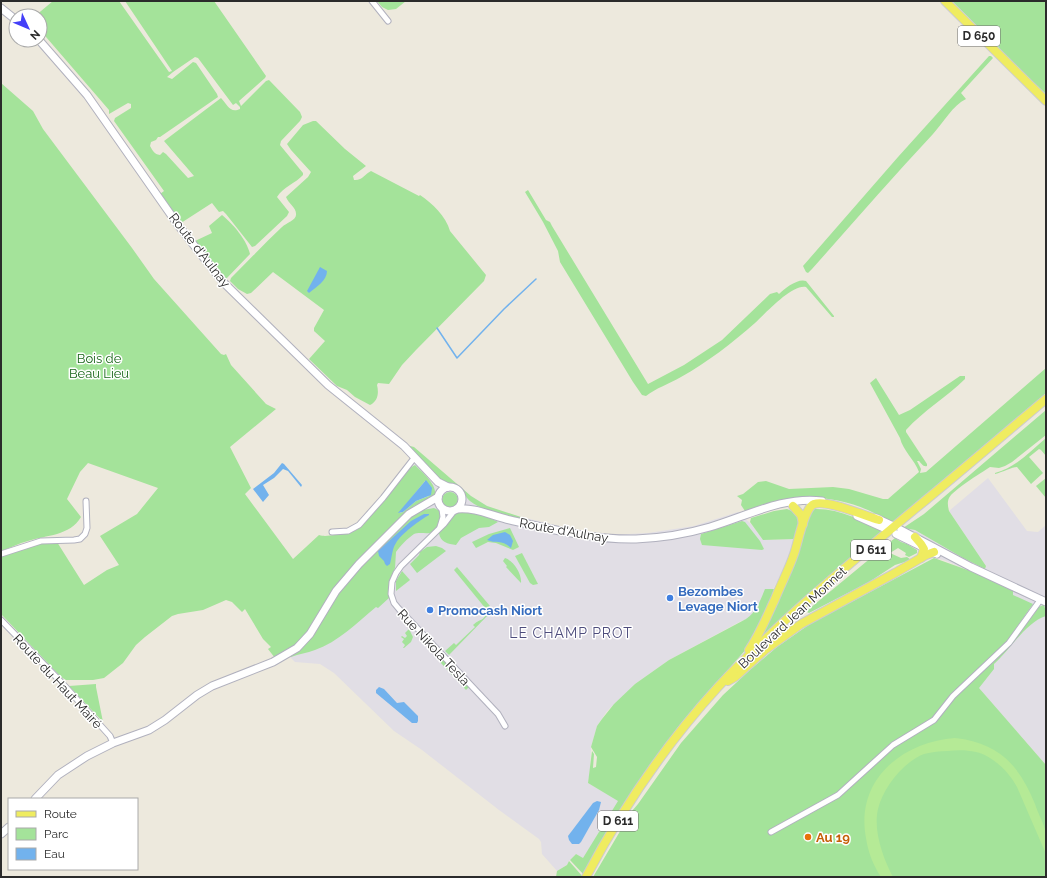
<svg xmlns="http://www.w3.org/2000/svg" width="1047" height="878" font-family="Raleway,sans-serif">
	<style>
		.industrial { fill: #e1dee5 }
		.green { fill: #a4e39a; fill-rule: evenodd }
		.pitch { fill: #b5ea96 }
		.water { fill: #72b2ed }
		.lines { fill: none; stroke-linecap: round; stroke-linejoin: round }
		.stream { stroke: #72b2ed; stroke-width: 1.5 }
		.street-casing { stroke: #b1b1be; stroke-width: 7 }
		.secondary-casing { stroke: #b1b1be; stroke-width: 9 }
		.primary-casing { stroke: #ccc; stroke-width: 10 }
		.street { stroke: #fff; stroke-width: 5 }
		.secondary { stroke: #fff; stroke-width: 7 }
		.primary { stroke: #efec60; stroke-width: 8 }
		.shop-dot { fill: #3f7fe0; stroke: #fff; stroke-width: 1.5 }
		.food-dot { fill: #e8710a; stroke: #fff; stroke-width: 1.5 }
		.labels { text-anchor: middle; stroke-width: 3; stroke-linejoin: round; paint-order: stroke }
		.shield { fill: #fff; stroke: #6b6b6b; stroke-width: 1 }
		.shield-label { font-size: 12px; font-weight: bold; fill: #2b2b2b }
		.street-label { font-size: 13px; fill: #2b2b2b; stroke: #fff }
		.park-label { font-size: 13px; fill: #1b681b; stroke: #fff }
		.shop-label { font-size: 13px; font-weight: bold; fill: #366cbe; stroke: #fff; text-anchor: start }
		.food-label { font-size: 13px; font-weight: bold; fill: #c56008; stroke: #fff; text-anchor: start }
		.neighbourhood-label { font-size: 14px; letter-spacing: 1px; fill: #4d4c7c; stroke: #fff }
	</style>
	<rect width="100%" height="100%" fill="#ede9dd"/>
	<g class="industrial">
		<path d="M423 456 471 496 487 506 509 514 567 528 610 535 648 533 694 526 738 512 751 524 763 540 795 539 785 566 759 616 741 621 669 660 635 684 607 711 597 726 591 747 590 769 588 783 619 801 583 859 576 854 569 861 567 865 557 871 542 854 541 842 539 839 499 810 422 750 394 731 334 673 320 664 295 662 289 656 268 649 275 646 410 468Z"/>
		<path d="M988 478 1027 531 1038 532 1046 525V765L969 677 1005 644 1013 595 995 582 944 560 934 558 917 550 907 544 901 542 894 535 903 528 915 530 963 558 985 568 986 566 949 511Z"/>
	</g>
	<g class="green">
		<path d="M53 1H119L169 72 172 71 125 1H214L266 76 265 78 239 101 241 106 266 81 269 80 300 112 302 117 300 121 281 141 280 145 303 173V175C296 183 283 187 277 197L289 212 287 216 255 246 252 247 226 214 223 211 219 212 212 203 181 223 160 194 164 191 114 121 115 118 131 108V104L128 103 109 114V110L40 30V16H35ZM195 57 198 58 233 105 236 103 240 107V109C230 114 227 104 221 98L164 141 194 176 188 178 166 154 163 152 160 155C154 154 153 151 150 146L151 142 156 140 158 137H160L218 97 217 94 196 63 193 62 172 79 167 77 173 72Z"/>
		<path d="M377 1H406L396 9 388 10 382 7Z"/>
		<path d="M952 1H1046V94C1013 64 984 32 952 1Z"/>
		<path d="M989 56H991L993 58 961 93 966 99C953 105 943 123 933 134 892 178 852 224 812 269L808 273 806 272 803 266 898 157Z"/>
		<path d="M1 83 33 111 43 129 132 248 154 279 221 354 224 355 226 354 231 365 266 404 276 409 230 447 251 488 245 494 293 559 319 535C326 537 329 535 335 535 348 533 352 534 362 526L410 468 415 465C422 472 437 484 435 495L430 499 414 506 402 517 376 544 310 630 296 645 275 658 268 649 271 647 263 639 245 609 242 612 232 602 226 600 203 610 178 614 172 616 145 637 136 645 123 663 104 678 93 680H66L61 677 1 614V557L42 543 57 542 84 585 107 570 119 565 100 536 137 514 158 488 88 463 80 472 67 499 81 517C70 536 46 535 28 541 19 543 10 548 1 551ZM425 481 429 496 416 501 403 512 399 513Z"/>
		<path d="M313 121H316L345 149 366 166 353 176 354 180C362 181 365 174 371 171L419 196 420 195C432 203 446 216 450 231L486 275 484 281 416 350 402 365 389 384 378 383 377 385C379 393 378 401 370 405L355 397 347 390 337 386 309 359 325 341 314 331V328L324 310 273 272 251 293 247 294 238 289 230 281 231 278C248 261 265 243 282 227 286 223 296 220 296 215 297 208 288 203 286 197L308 177 311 172 291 150 287 144 303 125Z"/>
		<path d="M528 190 546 220 550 222 552 226 648 384 684 365 722 340 770 294 777 292 779 294C785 288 798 278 806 281L834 316V317H832L806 287C792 284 766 313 755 323 732 343 708 362 681 377 669 384 656 388 646 396L642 395 633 382 560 262 558 251 543 222 525 192Z"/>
		<path d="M222 215C233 224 247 240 250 254L225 280 195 241 212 233 209 226Z"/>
		<path d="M1046 368V393L1010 425 893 524C887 521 880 517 874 513 832 492 788 494 745 511L741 505 742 500 737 496 743 494 758 482 766 481 789 489 833 487 849 489 883 499H888L919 472C915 460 903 451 900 438L870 383 876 378 899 415 910 410 960 376H965V379C947 397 924 410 906 430V432L927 464V466C923 467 922 464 919 461H917L921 469 920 473 926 472Z"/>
		<path d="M1046 410V435L1012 462 1005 466 999 468 990 467C981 473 953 490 949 498 947 502 948 507 949 511L986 566 985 569 963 558 915 530 903 528 924 514Z"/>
		<path d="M1046 438V456L1041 450 1039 449 1029 457 1043 473 1031 484 1017 467C1012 467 1003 472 995 474V473C1015 468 1031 451 1046 438Z"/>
		<path d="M410 446 414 447 471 496 487 506 527 519C508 517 486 513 470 501 464 496 463 489 456 485 451 482 446 483 441 480L409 448Z"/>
		<path d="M1046 478V498L1036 486Z"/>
		<circle cx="450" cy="500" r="8"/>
		<path d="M434 508 440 511C442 519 438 530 430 533 425 534 419 532 414 534 408 538 400 546 396 552L395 568 390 580 389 598 378 608 376 607C357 623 338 642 315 650 307 653 299 654 291 657L290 655 348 580 408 517 423 510Z"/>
		<path d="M787 509C803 514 799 527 795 539L763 540 750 522 751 518 774 511Z"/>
		<path d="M814 509C839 508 863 521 885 531L759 640 808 516Z"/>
		<path d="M463 510 486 516 498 522 489 527 479 528 461 538 456 545C448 544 440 542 439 533L455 513Z"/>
		<path d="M742 521 745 522 760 541 764 549 762 550 702 545 700 539 701 534Z"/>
		<path d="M510 528 519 547 513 550 496 543 488 542 476 548 472 542 489 534Z"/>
		<path d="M895 538 901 542 907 544 917 550V553L909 557 905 555 906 553 898 548 890 553 901 558 907 557 911 560 895 565 869 582 809 613 807 612 809 609Z"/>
		<path d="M436 546 442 548 446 551 417 573 410 564 419 555 420 552 427 547Z"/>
		<path d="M522 553 538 584 533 585 530 583 515 556Z"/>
		<path d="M505 558C514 561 522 574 521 583L506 567 507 566 503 561Z"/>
		<path d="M934 558 976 573 1013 591V595L1033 604 1005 644 969 677 1012 643 1039 607 1043 605H1046L1044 607 1046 608V616C1026 622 1010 650 994 664V669L979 688 1046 765V877H593L632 811 638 804 681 743 723 695 750 670 777 647 810 624Z"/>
		<path d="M457 567 490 606 486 609 454 570Z"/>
		<path d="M402 571 410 580 396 591V581Z"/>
		<path d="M765 589H774L767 610 748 647 678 727 637 786 584 875 570 860 576 854 583 858 618 801 588 783 592 751 594 754 593 768 596 767 597 757 591 747 597 726 602 719 614 704 635 684 669 660 746 619C757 611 760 601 765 589Z"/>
		<path d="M487 609 490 613 449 655 445 651 454 643 456 645 475 627 473 625C482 617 484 623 487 609Z"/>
		<path d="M409 629 413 637 411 642 404 648H403L405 645 402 642 404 639 401 637 402 636 405 638 407 636 405 633Z"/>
		<path d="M443 660 469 687 466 690 440 662Z"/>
		<path d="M96 684V687L103 722 69 686Z"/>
		<path d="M569 861 583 877H556L557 871 567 865Z"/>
	</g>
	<path class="pitch" d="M955 738C999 743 1019 765 1035 804 1038 814 1044 823 1046 833 1047 839 1046 848 1046 854L1017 787C1009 772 993 756 976 752 967 750 957 750 948 751 940 751 932 752 924 754 903 762 883 788 878 809 873 831 883 858 893 877H881C873 865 868 852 866 838 855 780 902 742 955 738Z"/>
	<g class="water">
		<path d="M320 267 327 271C327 281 316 287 309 293L307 291Z"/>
		<path d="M282 463 284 464 302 485 301 487 288 471 283 469 274 478 263 485 269 495 263 502 253 489 274 473Z"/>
		<path d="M426 480 432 488 431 495 416 501 403 512 398 513Z"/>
		<path d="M424 514H429V515C421 519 400 535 396 543 392 549 392 557 390 564L387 566 385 564 384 561 379 556 378 551 411 521Z"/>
		<path d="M505 532 510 535 513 541 511 548C502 539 496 544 487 540L493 535Z"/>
		<path d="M379 687 384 689 397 703 404 702 418 716V721L417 723H412L376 693V690Z"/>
		<path d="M597 801 601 802 599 810 581 842 579 844H572L569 840 568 836 593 803Z"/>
	</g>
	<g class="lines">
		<path class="stream" d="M437 328 457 358 504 309 536 279"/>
		<defs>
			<g id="street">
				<path d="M372 1 388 21"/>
				<path d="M454 511 444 524 401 566 396 573 392 582 391 594 394 603 399 609 498 714 505 726"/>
				<path d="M440 527 443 517 442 509"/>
				<path d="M332 532 348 531 359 525 383 498 415 457"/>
				<path d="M1 554 41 541 74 540 80 539 85 534 87 528 86 501"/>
				<path d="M1 620 63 684 110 736 113 743"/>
				<path d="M771 832 838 795 893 745 934 720 953 696 1009 643 1041 599"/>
			</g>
			<g id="secondary">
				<path d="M1 8 16 20"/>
				<path d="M39 40 87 95 178 225 222 281 328 385 404 446 438 482 448 487"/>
				<circle cx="450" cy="499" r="12"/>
				<path d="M457 509C475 507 492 516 510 520 551 529 593 540 636 539 661 538 686 534 710 527 747 516 783 496 822 501"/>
				<path d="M857 516 886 529"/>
				<path d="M876 518 891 525"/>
				<path d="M901 530 971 567 1046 602"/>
				<path d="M896 534 937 554"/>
				<path d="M35 799 58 775 87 756 113 743 149 730 165 720 197 695 212 686 273 662 297 648 310 634 336 591 359 564 409 514 438 497"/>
				<path d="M1 834 9 827"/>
			</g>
			<g id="primary">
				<path d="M945 1 1046 101"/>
				<path d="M793 506 801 515 803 524"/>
				<path d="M915 537 921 544 924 549 921 558"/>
				<path d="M749 650C760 634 767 616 775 599 781 584 789 569 794 554 798 543 804 508 814 504 827 499 865 516 879 520"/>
				<path d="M728 681 735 677 765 650 801 624 895 573 926 555 934 552"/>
				<path d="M586 877C622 809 666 744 718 687 778 622 847 566 915 509 959 473 1002 436 1046 399"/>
			</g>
		</defs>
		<use href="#street" class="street-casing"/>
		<use href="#secondary" class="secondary-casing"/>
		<use href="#primary" class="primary-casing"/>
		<use href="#street" class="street"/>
		<use href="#secondary" class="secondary"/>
		<use href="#primary" class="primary"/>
	</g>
	<g class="shop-dot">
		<circle cx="670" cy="598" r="4"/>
		<circle cx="430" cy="610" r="4"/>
	</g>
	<circle class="food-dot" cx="808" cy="837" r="4"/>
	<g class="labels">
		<g class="shield">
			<rect x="958" y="26" width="42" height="20" rx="3"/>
			<rect x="851" y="540" width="40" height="20" rx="3"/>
			<rect x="598" y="811" width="40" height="20" rx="3"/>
		</g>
		<g class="shield-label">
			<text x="979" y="40">D 650</text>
			<text x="871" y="554">D 611</text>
			<text x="618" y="825">D 611</text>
		</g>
		<g class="street-label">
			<text transform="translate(200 250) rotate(52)" y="5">Route d'Aulnay</text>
			<text transform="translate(564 530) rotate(10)" y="5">Route d'Aulnay</text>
			<text transform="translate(792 617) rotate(-43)" y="5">Boulevard Jean Monnet</text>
			<text transform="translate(434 647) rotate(47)" y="5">Rue Nikola Tesla</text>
			<text transform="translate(58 681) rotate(47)" y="5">Route du Haut Mairé</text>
		</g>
		<g class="park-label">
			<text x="99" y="363">Bois de<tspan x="99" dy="15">Beau Lieu</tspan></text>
		</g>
		<g class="shop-label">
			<text x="678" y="596">Bezombes<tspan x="678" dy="15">Levage Niort</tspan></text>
			<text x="438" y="615">Promocash Niort</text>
		</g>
		<g class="food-label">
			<text x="816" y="842">Au 19</text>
		</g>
		<g class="neighbourhood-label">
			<text x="571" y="638">LE CHAMP PROT</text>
		</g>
	</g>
	<rect width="1047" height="878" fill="none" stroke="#2b2b2b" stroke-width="4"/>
	<rect x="8" y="798" width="130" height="72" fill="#ffffff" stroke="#aaaaaa"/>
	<rect x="16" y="811" width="20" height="6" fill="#efec60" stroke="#aaaaaa"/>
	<text x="44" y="818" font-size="12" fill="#2b2b2b">Route</text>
	<rect x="16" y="828" width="20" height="12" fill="#a4e39a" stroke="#aaaaaa"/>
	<text x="44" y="838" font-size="12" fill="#2b2b2b">Parc</text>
	<rect x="16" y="848" width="20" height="12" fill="#72b2ed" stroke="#aaaaaa"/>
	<text x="44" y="858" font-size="12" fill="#2b2b2b">Eau</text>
	<g transform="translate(28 28) rotate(134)"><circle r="19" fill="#ffffff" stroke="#aaaaaa"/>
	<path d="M0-3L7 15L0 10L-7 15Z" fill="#443ff8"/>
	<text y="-6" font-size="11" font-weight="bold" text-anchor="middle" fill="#2b2b2b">N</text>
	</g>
</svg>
